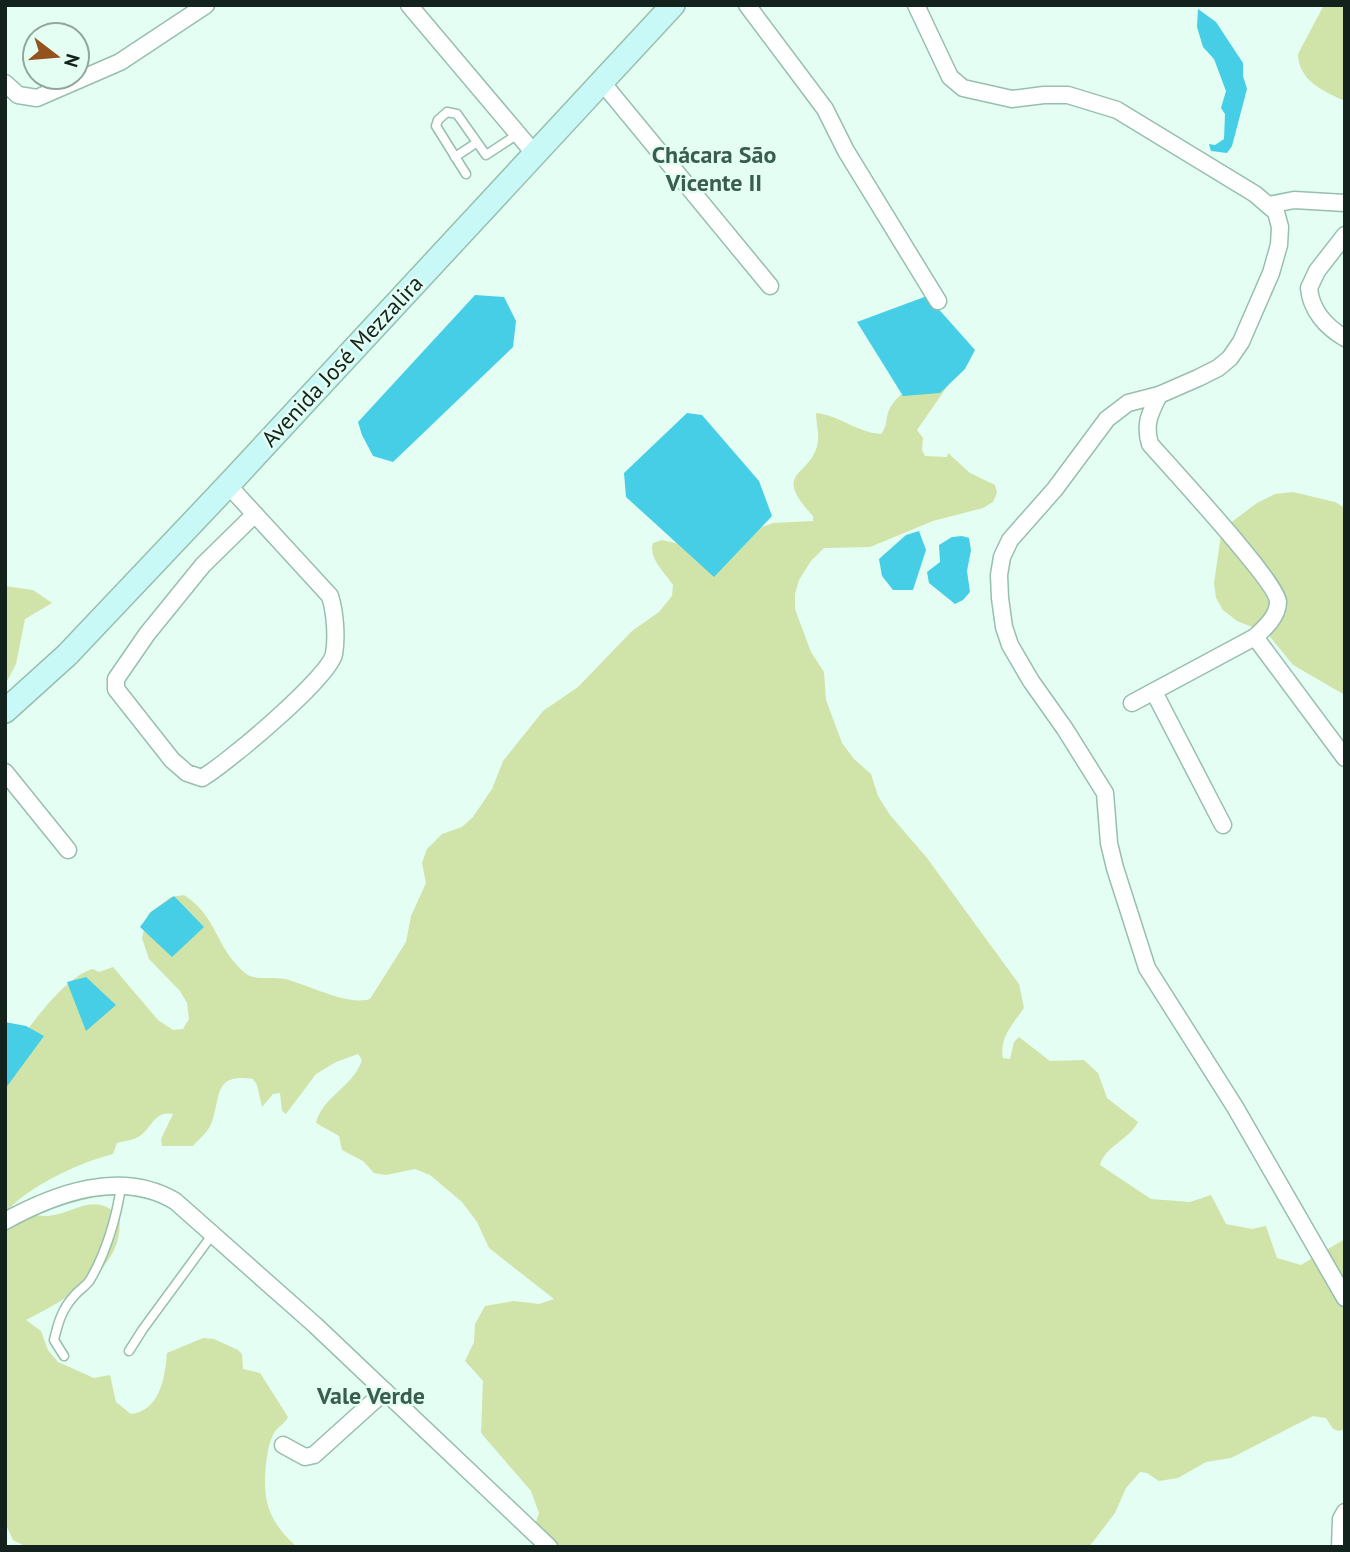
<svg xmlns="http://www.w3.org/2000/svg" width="1350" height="1552" font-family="'PT Sans',sans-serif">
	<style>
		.green { fill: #d0e3a9 }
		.water { fill: #45cee6 }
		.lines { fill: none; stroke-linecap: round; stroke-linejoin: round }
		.lane-casing { stroke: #97bfae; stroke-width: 11 }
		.street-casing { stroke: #97bfae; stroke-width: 19 }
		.secondary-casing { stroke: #97bfae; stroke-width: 26 }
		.lane { stroke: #fff; stroke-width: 8 }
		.street { stroke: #fff; stroke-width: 16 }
		.secondary { stroke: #c9f9f7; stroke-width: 23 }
		.labels { text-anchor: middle; stroke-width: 5; stroke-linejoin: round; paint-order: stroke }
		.street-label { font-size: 23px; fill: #13221c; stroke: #e5fef3 }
		.neighbourhood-label { font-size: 24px; font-weight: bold; fill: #395e4f; stroke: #e5fef3 }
	</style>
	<rect width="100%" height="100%" fill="#e5fef3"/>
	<g class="green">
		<path d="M1324 5H1345V101C1324 92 1298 80 1298 54Z"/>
		<path d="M949 384 917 430 923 438 922 450 925 456 947 457 948 453 970 473 995 485 997 493 993 502 983 508 933 521 870 547 824 548 811 561 799 580 795 594V609L811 652 824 672 826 700 842 743 854 759 871 774 878 796 890 815 927 858 1019 984 1024 1008C1013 1024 999 1038 1003 1058L1010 1059 1014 1042 1019 1037 1050 1061 1084 1060 1098 1073 1107 1098 1138 1122C1129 1140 1105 1146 1100 1165L1151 1199 1190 1202 1211 1195 1226 1224 1252 1229 1266 1226 1277 1258 1301 1265 1345 1239V1429L1339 1431 1333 1429 1326 1418 1313 1416 1231 1458 1206 1462 1178 1478 1159 1481 1147 1473 1140 1472 1126 1488 1115 1513 1089 1547H543L532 1534 539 1513 531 1491 481 1433 483 1381 465 1361 474 1342 475 1324 485 1306 514 1301 539 1304 554 1299 489 1248 477 1222 462 1202 430 1175 415 1169 386 1175 374 1173 363 1161 342 1150 339 1136 316 1123C322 1097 354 1086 362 1060L358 1054 336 1062 316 1074 286 1114 282 1111 280 1093 273 1094 262 1107 257 1085 253 1079C212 1073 222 1097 211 1124 208 1132 199 1139 193 1146H162L161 1139 173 1114C155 1110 152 1127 140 1136 134 1140 124 1141 117 1143L113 1154C81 1162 31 1185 9 1209L10 1218 18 1225 17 1216 20 1214C29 1214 39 1216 48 1216 78 1213 90 1192 119 1215 127 1269 66 1299 26 1320L41 1331 48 1350 58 1362 94 1378 110 1375 116 1402 131 1414C160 1411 165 1377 167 1353L203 1338 214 1339 238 1350 242 1354 243 1369 260 1373 288 1417C285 1424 277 1427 274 1433 269 1442 267 1455 266 1465 262 1501 269 1522 297 1547H27L13 1540 5 1523V1060C24 1035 62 977 93 969L99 972 113 967 158 1020 173 1030 183 1029 189 1019 187 1003 180 991 149 959 142 938 148 914 171 897 184 895C214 914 215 941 236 964 240 969 247 976 253 977 263 979 275 977 285 979 309 985 347 1006 370 999L406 942 411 916 426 883 422 863 427 849 442 834 462 827 473 817 492 789 503 761 543 711 578 687 632 631 659 612 672 596 673 585C665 573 648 558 653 543L662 540 702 549 773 523 813 521V516C769 469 813 478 818 441 819 433 816 422 816 413 839 415 858 433 881 434 888 426 885 417 890 408 903 385 925 385 949 384Z"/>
		<path d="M1293 492 1335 502 1345 508V695L1293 665 1267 633 1237 621 1223 610 1216 598 1214 583 1221 535 1229 524 1257 503 1275 494Z"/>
		<path d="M5 586 33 590 52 603 25 619 16 664 5 685Z"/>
	</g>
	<g class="water">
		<path d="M1198 9 1216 22 1243 63V76L1247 89 1232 146 1227 153 1211 151 1209 144 1215 145 1224 139 1225 114 1221 108 1226 91 1214 59 1203 47 1197 27Z"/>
		<path d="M475 295 504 297 516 321 513 347 393 462 373 456 362 435 358 422Z"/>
		<path d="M927 296 975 350 965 369 940 393 903 396 857 322Z"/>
		<path d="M687 413 702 415 759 481 772 516 714 577 626 497 624 473Z"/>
		<path d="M919 531 926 550 913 590H893L882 576 879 559 906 535Z"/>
		<path d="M962 536 969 538 971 550 967 571 970 592 963 600 955 604 929 583 927 572 940 562 939 545 952 537Z"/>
		<path d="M174 896 204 927 172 957 140 927 151 912Z"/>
		<path d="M86 977 116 1005 86 1031 67 982Z"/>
		<path d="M5 1022 26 1026 44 1036 5 1089Z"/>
	</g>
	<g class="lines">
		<defs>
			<g id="lane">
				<path d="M455 157 476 143"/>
				<path d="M466 174 436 126 438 120 447 112 457 114 486 155 518 134"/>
				<path d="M129 1351 143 1329 212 1235"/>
				<path d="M64 1356 54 1340C58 1323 62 1309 74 1296 79 1290 86 1286 90 1280 106 1253 117 1216 121 1186"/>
			</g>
			<g id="street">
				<path d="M409 5 534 153"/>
				<path d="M747 5 825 109 846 151 938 301"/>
				<path d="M916 5 950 77 963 88 1012 99 1044 95H1068L1117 110 1255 194 1276 212 1280 227 1279 245 1271 273 1241 342 1230 358 1218 368 1198 378 1159 395 1128 403 1107 419 1055 489 1010 540 1002 557 999 575 1000 598 1004 627 1010 645 1031 681 1065 729 1105 793 1109 843 1115 868 1147 968 1235 1107 1345 1298"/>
				<path d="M601 81 770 286"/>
				<path d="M5 83 18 95 37 98 120 62 206 5"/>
				<path d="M1269 205 1294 200 1345 203"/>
				<path d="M1345 235 1317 271 1309 288C1311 310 1326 327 1345 338"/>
				<path d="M228 485 330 596C335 612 337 637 334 654 329 678 226 764 202 778L187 773 172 760 116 689V679L147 634 203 565 255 514"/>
				<path d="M1255 637 1345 758"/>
				<path d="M1154 692 1223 825"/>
				<path d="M1132 703 1255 637C1265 628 1278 616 1278 602 1278 583 1170 467 1150 444 1144 424 1150 413 1159 395"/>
				<path d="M5 772 68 850"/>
				<path d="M5 1221C56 1193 121 1169 175 1201L315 1325 549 1547"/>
				<path d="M283 1445 305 1457 314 1455 385 1391"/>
				<path d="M1340 1547 1341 1519 1345 1512"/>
			</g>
			<path id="secondary" d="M5 711 67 655 228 485 673 5"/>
		</defs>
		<use href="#lane" class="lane-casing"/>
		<use href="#street" class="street-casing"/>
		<use href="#secondary" class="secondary-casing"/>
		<use href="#lane" class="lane"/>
		<use href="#street" class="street"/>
		<use href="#secondary" class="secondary"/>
	</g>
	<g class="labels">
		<g class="street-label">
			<text transform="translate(342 361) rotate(-47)" y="8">Avenida José Mezzalira</text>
		</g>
		<g class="neighbourhood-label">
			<text x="714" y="163">Chácara São<tspan x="714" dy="28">Vicente II</tspan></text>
			<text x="371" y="1404">Vale Verde</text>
		</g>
	</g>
	<rect width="1350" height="1552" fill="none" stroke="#13221c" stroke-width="14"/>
	<g transform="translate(56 56) rotate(106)"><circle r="33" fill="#e5fef3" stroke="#91a69d" stroke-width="2"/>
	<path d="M0-5L12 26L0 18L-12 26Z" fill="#94531e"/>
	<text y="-10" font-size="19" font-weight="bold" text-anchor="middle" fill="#13221c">N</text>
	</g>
</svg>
